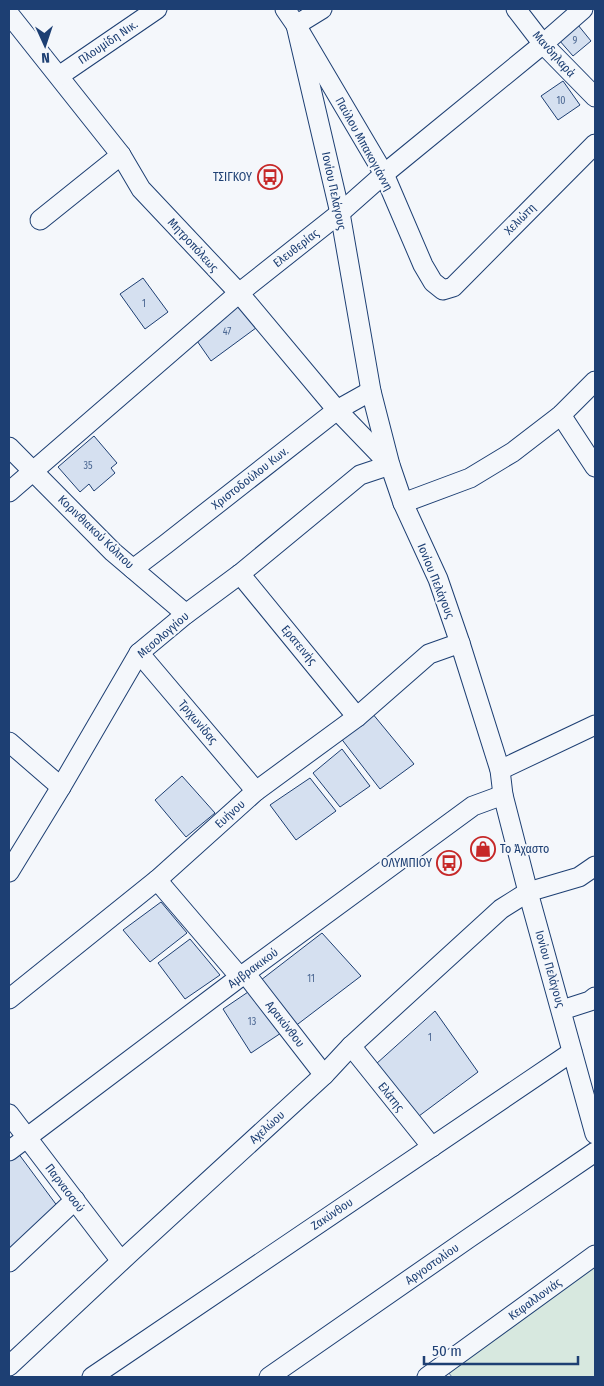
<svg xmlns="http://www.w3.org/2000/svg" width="604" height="1386" font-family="'Fira Sans Condensed',sans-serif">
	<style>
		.green { fill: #d7e8df; stroke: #687fa3 }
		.building { fill: #d5e0f0; stroke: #1d3f73 }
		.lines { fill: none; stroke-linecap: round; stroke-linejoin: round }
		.minor-casing { stroke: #1d3f73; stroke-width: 21 }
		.minor { stroke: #f4f7fb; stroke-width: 19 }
		.labels { text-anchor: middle; stroke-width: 4; stroke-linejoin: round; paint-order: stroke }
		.number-label { font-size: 10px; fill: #4b6792 }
		.street-label { font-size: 12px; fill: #1d3f73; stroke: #f4f7fb }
		.poi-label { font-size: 12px; fill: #1d3f73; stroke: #f4f7fb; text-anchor: end }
	</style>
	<rect width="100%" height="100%" fill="#f4f7fb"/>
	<path class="green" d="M595 1265V1377H452L448 1372Z"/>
	<g class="building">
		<path d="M578 25 591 41 573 56 559 40Z"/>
		<path d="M563 81 580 105 558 120 541 96Z"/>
		<path d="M143 278 168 312 145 329 120 294Z"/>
		<path d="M243 302 260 325 211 361 195 338Z"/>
		<path d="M94 436 117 463 111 468 115 473 94 491 89 484 80 492 58 467Z"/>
		<path d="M372 713 414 764 380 789 340 737Z"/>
		<path d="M342 749 370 786 340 807 313 773Z"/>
		<path d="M182 776 215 813 186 837 155 800Z"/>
		<path d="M310 778 336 811 296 840 270 805Z"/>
		<path d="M161 902 187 933 150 962 123 930Z"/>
		<path d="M322 933 361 976 294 1027 261 980Z"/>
		<path d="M190 939 220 975 185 999 158 963Z"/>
		<path d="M251 990 281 1033 251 1053 223 1009Z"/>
		<path d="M435 1011 478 1072 419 1116 376 1064Z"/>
		<path d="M18 1153 58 1207 9 1253V1161Z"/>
	</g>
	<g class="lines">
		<defs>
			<g id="minor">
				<path d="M285 9 296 25 384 174 423 265 433 282 443 290 453 287 595 144"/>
				<path d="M516 9 543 44 595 97"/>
				<path d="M9 14 121 155 141 189 239 293 337 410 390 465 360 475 240 574 186 614 139 653 61 787 9 872"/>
				<path d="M296 25 340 213 371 391 390 465 403 503 438 579 460 643 500 770 503 795 528 892 595 1134"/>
				<path d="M296 25 322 9"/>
				<path d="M59 76 157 9"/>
				<path d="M40 220 121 155"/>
				<path d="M561 415 595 467"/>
				<path d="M9 447 113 552 186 614"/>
				<path d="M9 492 239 293 340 213 384 174 543 44 583 9"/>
				<path d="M403 503 470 478 513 452 561 415 595 381"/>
				<path d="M133 569 166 544 337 410 371 391"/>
				<path d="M240 574 357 717"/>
				<path d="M139 653 256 791"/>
				<path d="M9 742 61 787"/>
				<path d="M500 770 595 725"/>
				<path d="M157 880 240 977"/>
				<path d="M245 973 324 1075"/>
				<path d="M9 999 157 880 256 791 357 717 429 654 460 643"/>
				<path d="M562 1010 590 1001 595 997"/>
				<path d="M351 1046 432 1147"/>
				<path d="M9 1114 121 1261"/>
				<path d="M9 1151 240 977 473 806 503 795"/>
				<path d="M9 1262 75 1200"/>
				<path d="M9 1366 132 1251 324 1075 351 1046 501 909 528 892 579 877 595 866"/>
				<path d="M92 1377 572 1052"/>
				<path d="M269 1377 469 1238 595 1152"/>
				<path d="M427 1377 595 1255"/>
			</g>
		</defs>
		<use href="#minor" class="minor-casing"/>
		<use href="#minor" class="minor"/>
	</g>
	<defs>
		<symbol id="bus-ring" viewBox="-11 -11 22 22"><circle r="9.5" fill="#f4f7fb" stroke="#c62828" stroke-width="1.5"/><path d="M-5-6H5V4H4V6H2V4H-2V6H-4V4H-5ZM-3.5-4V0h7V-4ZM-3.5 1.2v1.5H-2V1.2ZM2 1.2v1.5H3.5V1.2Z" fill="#c62828"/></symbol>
		<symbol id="shop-ring" viewBox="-11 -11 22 22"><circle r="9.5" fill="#f4f7fb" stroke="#c62828" stroke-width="1.5"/><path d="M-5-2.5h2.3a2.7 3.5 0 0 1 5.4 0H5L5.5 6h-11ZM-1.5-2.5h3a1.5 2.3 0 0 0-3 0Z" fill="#c62828"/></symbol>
	</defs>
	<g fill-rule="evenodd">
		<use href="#bus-ring" x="256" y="163" width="28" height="28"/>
		<use href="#shop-ring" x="469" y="835" width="28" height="28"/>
		<use href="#bus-ring" x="435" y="849" width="28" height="28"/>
	</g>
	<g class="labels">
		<g class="number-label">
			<text x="575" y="44">9</text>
			<text x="561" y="104">10</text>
			<text x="144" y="307">1</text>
			<text x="227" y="335">47</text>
			<text x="88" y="469">35</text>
			<text x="311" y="982">11</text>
			<text x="252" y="1025">13</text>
			<text x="430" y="1041">1</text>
		</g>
		<g class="street-label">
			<text transform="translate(108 42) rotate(-34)" y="4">Πλουμίδη Νικ.</text>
			<text transform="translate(554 54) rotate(48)" y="4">Μανδηλαρά</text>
			<text transform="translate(364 144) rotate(61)" y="4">Παύλου Μπακογιάννη</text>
			<text transform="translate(334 191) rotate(78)" y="4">Ιονίου Πελάγους</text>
			<text transform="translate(520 219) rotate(-45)" y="4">Χελιώτη</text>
			<text transform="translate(193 245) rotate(47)" y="4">Μητροπόλεως</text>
			<text transform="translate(296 248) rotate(-38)" y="4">Ελευθερίας</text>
			<text transform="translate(250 478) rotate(-38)" y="4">Χριστοδούλου Κων.</text>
			<text transform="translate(96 532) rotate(44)" y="4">Κορινθιακού Κόλπου</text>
			<text transform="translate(436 581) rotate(68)" y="4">Ιονίου Πελάγους</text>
			<text transform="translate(163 635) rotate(-41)" y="4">Μεσολογγίου</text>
			<text transform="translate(299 645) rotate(50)" y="4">Ερατεινής</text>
			<text transform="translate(198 722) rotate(50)" y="4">Τριχωνίδας</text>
			<text transform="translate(230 814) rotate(-42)" y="4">Ευήνου</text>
			<text transform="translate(253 968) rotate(-36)" y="4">Αμβρακικού</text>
			<text transform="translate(550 969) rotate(74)" y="4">Ιονίου Πελάγους</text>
			<text transform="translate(285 1024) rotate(52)" y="4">Αρακύνθου</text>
			<text transform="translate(391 1097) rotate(51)" y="4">Ελάτης</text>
			<text transform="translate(267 1127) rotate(-42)" y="4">Αχελώου</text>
			<text transform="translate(65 1188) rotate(53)" y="4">Παρνασσού</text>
			<text transform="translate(332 1214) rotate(-34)" y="4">Ζακύνθου</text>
			<text transform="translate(432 1264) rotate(-35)" y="4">Αργοστολίου</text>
			<text transform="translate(535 1299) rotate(-36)" y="4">Κεφαλλονιάς</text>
		</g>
		<g class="poi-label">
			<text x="252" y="181">ΤΣΙΓΚΟΥ</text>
			<text x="500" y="853" text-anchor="start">Το Άχαστο</text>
			<text x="432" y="867">ΟΛΥΜΠΙΟΥ</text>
		</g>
	</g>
	<rect width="604" height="1386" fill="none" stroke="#1d3f73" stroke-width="20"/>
	<g transform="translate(45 45) rotate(177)" stroke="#f4f7fb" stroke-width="4" paint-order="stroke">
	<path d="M0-4L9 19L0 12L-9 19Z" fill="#1d3f73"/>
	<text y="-8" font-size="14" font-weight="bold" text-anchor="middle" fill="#1d3f73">N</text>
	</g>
	<path d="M424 1356v8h154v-8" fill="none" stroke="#1d3f73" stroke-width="2.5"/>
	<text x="432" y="1356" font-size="15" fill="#1d3f73" stroke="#f4f7fb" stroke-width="4" paint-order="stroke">50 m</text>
</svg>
